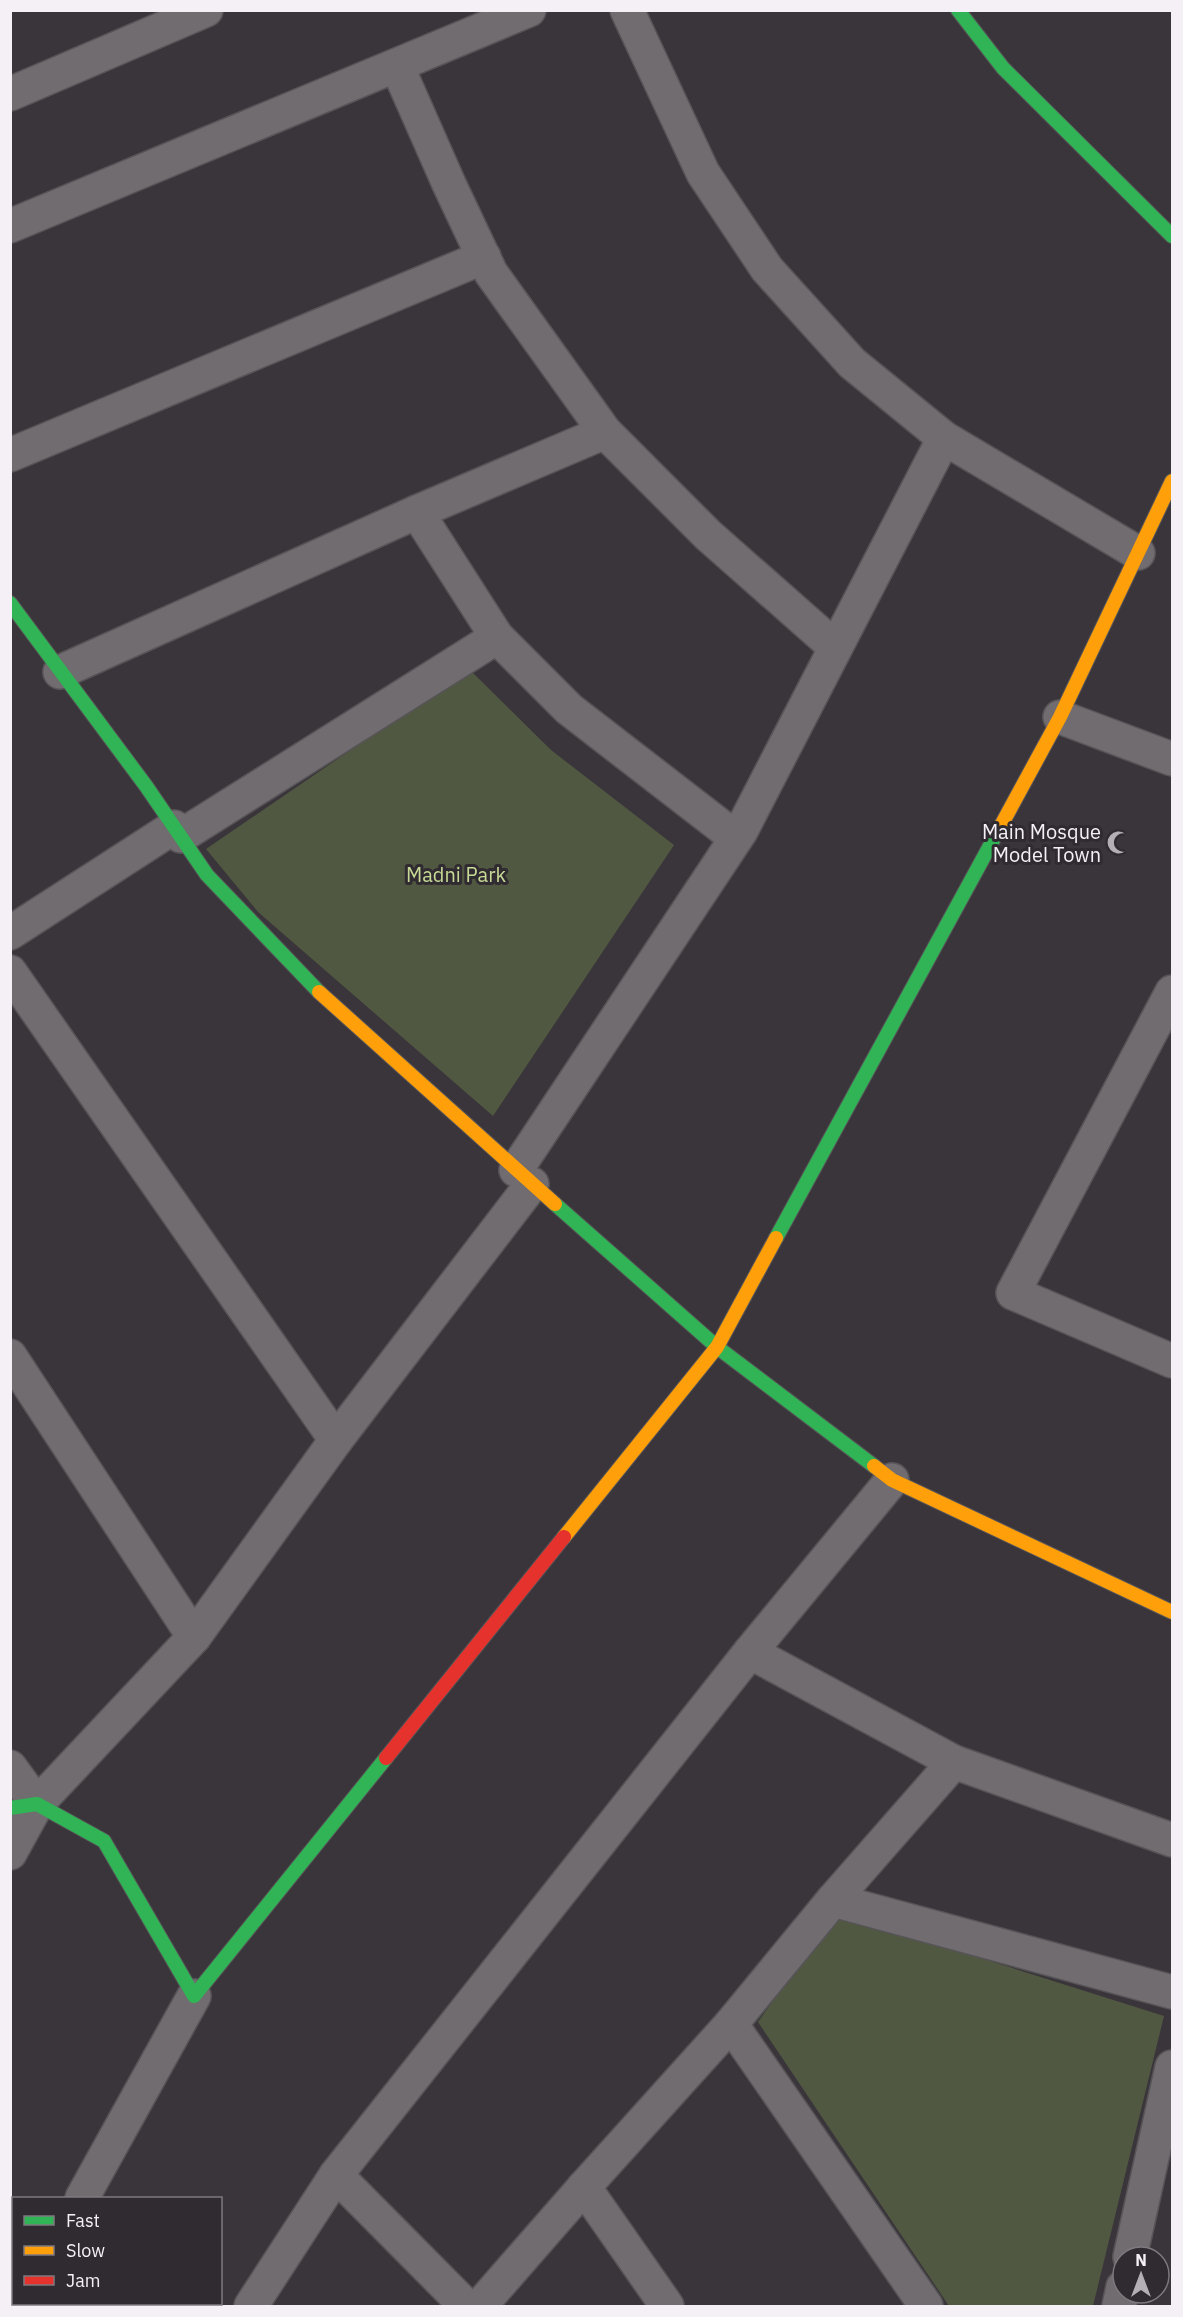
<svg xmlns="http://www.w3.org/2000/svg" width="1183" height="2317" font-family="'IBM Plex Sans',sans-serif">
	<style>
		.green { fill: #515842 }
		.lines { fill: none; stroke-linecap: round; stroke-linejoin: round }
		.street-casing { stroke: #575458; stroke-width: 36 }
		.fast-casing { stroke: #575458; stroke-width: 16 }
		.slow-casing { stroke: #575458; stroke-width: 16 }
		.jam-casing { stroke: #575458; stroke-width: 16 }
		.street { stroke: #706c70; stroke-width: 33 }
		.fast { stroke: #30b455; stroke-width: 14 }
		.slow { stroke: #ff9f0a; stroke-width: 14 }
		.jam { stroke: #e5322d; stroke-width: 14 }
		.labels { text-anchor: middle; stroke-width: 6; stroke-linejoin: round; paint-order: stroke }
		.poi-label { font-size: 20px; fill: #f4f0f5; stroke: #302a31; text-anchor: end }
		.park-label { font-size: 20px; fill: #c6da95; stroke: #302a31 }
	</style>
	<rect width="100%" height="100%" fill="#39353a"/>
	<g class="green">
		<path d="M469 669 551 750 674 845 493 1116 258 912 206 849Z"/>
		<path d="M835 1912 1164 2016 1093 2306H949L758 2022Z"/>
	</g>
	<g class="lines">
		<defs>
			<g id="street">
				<path d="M627 10 703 173 767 269 852 363 944 438 1138 553"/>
				<path d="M397 66 449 184 491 273 605 432 708 535 835 647"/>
				<path d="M10 94 206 10"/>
				<path d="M10 226 529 10"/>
				<path d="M10 455 484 257"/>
				<path d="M417 512 497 637 569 709 736 838"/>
				<path d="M60 672 417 512 605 432"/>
				<path d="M1060 717 1172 759"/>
				<path d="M181 836 497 637"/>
				<path d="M10 933 174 827"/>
				<path d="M10 972 336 1440"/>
				<path d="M1172 992 1013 1293 1172 1361"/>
				<path d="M516 1170 741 831 944 438"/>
				<path d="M10 1356 194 1637"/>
				<path d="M750 1652 954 1762 1172 1840"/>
				<path d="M10 1767 37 1804"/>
				<path d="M10 1853 37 1804 194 1637 336 1440 532 1184"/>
				<path d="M833 1900 1172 1992"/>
				<path d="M731 2024 926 2306"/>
				<path d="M584 2187 667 2306"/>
				<path d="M82 2198 194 1996"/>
				<path d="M1130 2257 1172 2067"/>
				<path d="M22 2306 23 2304"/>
				<path d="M251 2306 336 2175"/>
				<path d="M466 2306 336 2175 750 1652 892 1480"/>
				<path d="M480 2306 584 2187 731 2024 833 1900 954 1762"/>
				<path d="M1119 2306 1123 2287"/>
			</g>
			<g id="fast">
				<path d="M958 10 1003 68 1172 236"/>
				<path d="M10 603 146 786 207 875 319 992"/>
				<path d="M555 1204 717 1347 874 1466"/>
				<path d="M776 1238 998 831"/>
				<path d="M10 1808 37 1804 104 1841 194 1996 386 1758"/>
			</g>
			<g id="slow">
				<path d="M998 831 1060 717 1172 481"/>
				<path d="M319 992 555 1204"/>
				<path d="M874 1466 892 1480 1172 1612"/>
				<path d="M564 1537 717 1347 776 1238"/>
			</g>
			<path id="jam" d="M386 1758 564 1537"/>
		</defs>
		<use href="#street" class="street-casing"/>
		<use href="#fast" class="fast-casing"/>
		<use href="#slow" class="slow-casing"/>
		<use href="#jam" class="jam-casing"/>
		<use href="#street" class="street"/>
		<use href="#fast" class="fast"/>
		<use href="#slow" class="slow"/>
		<use href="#jam" class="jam"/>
	</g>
	<defs>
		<symbol id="mosque-bare" viewBox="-9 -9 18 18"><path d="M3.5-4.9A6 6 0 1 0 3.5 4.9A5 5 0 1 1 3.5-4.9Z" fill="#b3afb4" stroke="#302a31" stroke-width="2.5" paint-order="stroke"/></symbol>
	</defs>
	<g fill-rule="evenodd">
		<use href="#mosque-bare" x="1102" y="826" width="33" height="33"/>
	</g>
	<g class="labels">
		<g class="poi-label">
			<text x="1101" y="839">Main Mosque<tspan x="1101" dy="23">Model Town</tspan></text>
		</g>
		<g class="park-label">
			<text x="456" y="882">Madni Park</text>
		</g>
	</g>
	<rect width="1183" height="2317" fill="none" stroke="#f4f0f5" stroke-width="24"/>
	<rect x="12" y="2197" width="210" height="108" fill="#302a31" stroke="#7e797f" stroke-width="1.5"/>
	<rect x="24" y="2216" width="30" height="9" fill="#30b455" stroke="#7e797f" stroke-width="1.5"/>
	<text x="66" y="2227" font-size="18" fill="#f4f0f5">Fast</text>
	<rect x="24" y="2246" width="30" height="9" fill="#ff9f0a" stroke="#7e797f" stroke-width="1.5"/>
	<text x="66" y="2257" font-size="18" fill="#f4f0f5">Slow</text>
	<rect x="24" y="2276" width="30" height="9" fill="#e5322d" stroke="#7e797f" stroke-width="1.5"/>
	<text x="66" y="2287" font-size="18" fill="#f4f0f5">Jam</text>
	<g transform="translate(1141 2275)"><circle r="28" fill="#302a31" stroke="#7e797f" stroke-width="1.5"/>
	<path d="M0-4.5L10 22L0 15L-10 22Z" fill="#b3afb4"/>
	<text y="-9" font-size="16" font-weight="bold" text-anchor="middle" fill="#f4f0f5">N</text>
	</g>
</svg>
